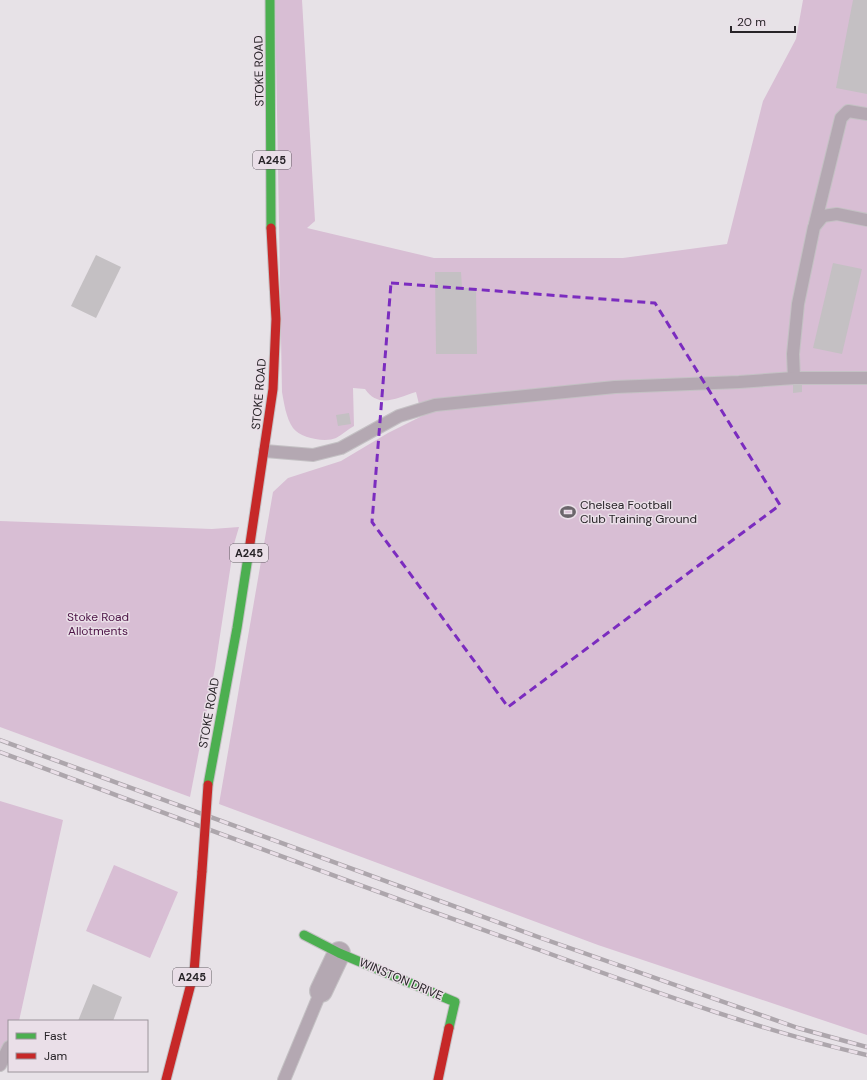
<svg xmlns="http://www.w3.org/2000/svg" width="867" height="1080" font-family="'DM Sans',sans-serif">
	<style>
		.green { fill: #d8bed4 }
		.building { fill: #c4c0c3 }
		.lines { fill: none; stroke-linecap: round; stroke-linejoin: round }
		.lane-casing { stroke: #c4c1c4; stroke-width: 14 }
		.street-casing { stroke: #c4c1c4; stroke-width: 24 }
		.fast-casing { stroke: #c4c1c4; stroke-width: 11 }
		.jam-casing { stroke: #c4c1c4; stroke-width: 11 }
		.lane { stroke: #b4a8b2; stroke-width: 12 }
		.street { stroke: #b4a8b2; stroke-width: 22 }
		.fast { stroke: #4caf50; stroke-width: 9 }
		.jam { stroke: #c62828; stroke-width: 9 }
		.rail-casing { stroke: #ada6ac; stroke-width: 4.5 }
		.rail { stroke: #eadfe8; stroke-width: 3; stroke-dasharray: 9; stroke-linecap: butt }
		.jam-bridge-casing { stroke: #c4c1c4; stroke-width: 11; stroke-linecap: butt }
		.jam-bridge { stroke: #c62828; stroke-width: 9 }
		.marked { fill: none; stroke: #7b2cbf; stroke-width: 3; stroke-dasharray: 8 5; stroke-linejoin: round }
		.labels { text-anchor: middle; stroke-width: 3; stroke-linejoin: round; paint-order: stroke }
		.shield { fill: #eadfe8; stroke: #625c62; stroke-width: 1 }
		.shield-label { font-size: 11px; font-weight: bold; fill: #282428 }
		.street-label { font-size: 12px; fill: #282428; stroke: #eadfe8 }
		.poi-label { font-size: 12px; fill: #282428; stroke: #eadfe8; text-anchor: start }
		.park-label { font-size: 12px; fill: #4b1345; stroke: #eadfe8 }
	</style>
	<rect width="100%" height="100%" fill="#e7e2e7"/>
	<g class="green">
		<path d="M275 0H302L315 221 307 228 434 258H623L727 244 763 101 796 39 803 0H867V1035L598 945 219 804 273 492 288 478 341 461 388 433 422 416 416 392C396 398 379 409 365 389L353 388 354 426C348 429 342 435 336 438 325 443 300 438 293 428 286 418 284 403 282 392Z"/>
		<path d="M0 521 212 529 239 527 234 544 215 668 190 797 0 727Z"/>
		<path d="M0 801 63 820 19 1021H9V1048L0 1064Z"/>
		<path d="M114 865 178 892 150 958 86 931Z"/>
	</g>
	<g class="building">
		<path d="M853 0H867V94L836 88Z"/>
		<path d="M96 255 121 267 96 318 71 306Z"/>
		<path d="M833 263 862 269 842 354 813 348Z"/>
		<path d="M435 272H461L462 288H476L477 354H436Z"/>
		<path d="M802 384V392L793 393V385Z"/>
		<path d="M349 413 351 424 338 426 336 415Z"/>
		<path d="M93 984 122 997 113 1021H78Z"/>
	</g>
	<g class="lines">
		<defs>
			<g id="lane">
				<path d="M815 224 841 118 848 111 867 114"/>
				<path d="M794 378 793 354 798 304 814 227 823 216 837 214 867 220"/>
				<path d="M265 451 313 455 341 448 399 416 435 405 615 387 739 382 794 378H867"/>
				<path d="M0 1065 9 1047"/>
				<path d="M284 1080 321 991"/>
			</g>
			<path id="street" d="M321 991 339 953"/>
			<g id="fast">
				<path d="M270 0 271 228"/>
				<path d="M208 785 237 628 248 557"/>
				<path d="M304 935 339 953 455 1002 449 1028"/>
			</g>
			<g id="jam">
				<path d="M248 557 273 389 276 319 271 228"/>
				<path d="M166 1080 194 972 202 871"/>
				<path d="M438 1080 449 1028"/>
			</g>
		</defs>
		<use href="#lane" class="lane-casing"/>
		<use href="#street" class="street-casing"/>
		<use href="#fast" class="fast-casing"/>
		<use href="#jam" class="jam-casing"/>
		<use href="#lane" class="lane"/>
		<use href="#street" class="street"/>
		<use href="#fast" class="fast"/>
		<use href="#jam" class="jam"/>
		<defs>
			<g id="rail">
				<path d="M0 740 541 938 798 1028 867 1047"/>
				<path d="M0 752C173 816 346 881 520 943 634 984 749 1028 867 1055"/>
			</g>
		</defs>
		<use href="#rail" class="rail-casing"/>
		<use href="#rail" class="rail"/>
		<defs>
			<path id="jam-bridge" d="M202 871 208 785"/>
		</defs>
		<use href="#jam-bridge" class="jam-bridge-casing"/>
		<use href="#jam-bridge" class="jam-bridge"/>
	</g>
	<path class="marked" d="M391 283 655 303 780 505 508 707 372 522Z"/>
	<defs>
		<symbol id="stadium-bare" viewBox="-9 -9 18 18"><path d="M0-5a6.5 5 0 1 0 0 10a6.5 5 0 1 0 0-10ZM-3.5-1.8h7v3.6h-7Z" fill="#6b666b" stroke="#eadfe8" stroke-width="2.5" paint-order="stroke"/></symbol>
	</defs>
	<g fill-rule="evenodd">
		<use href="#stadium-bare" x="557" y="501" width="22" height="22"/>
	</g>
	<g class="labels">
		<g class="shield">
			<rect x="253" y="151" width="38" height="18" rx="3"/>
			<rect x="230" y="544" width="38" height="18" rx="3"/>
			<rect x="173" y="968" width="38" height="18" rx="3"/>
		</g>
		<g class="shield-label">
			<text x="272" y="164">A245</text>
			<text x="249" y="557">A245</text>
			<text x="192" y="981">A245</text>
		</g>
		<g class="street-label">
			<text transform="translate(259 71) rotate(-91)" y="4">STOKE ROAD</text>
			<text transform="translate(259 394) rotate(-85)" y="4">STOKE ROAD</text>
			<text transform="translate(209 713) rotate(-80)" y="4">STOKE ROAD</text>
			<text transform="translate(401 979) rotate(23)" y="4">WINSTON DRIVE</text>
		</g>
		<g class="poi-label">
			<text x="580" y="509">Chelsea Football<tspan x="580" dy="14">Club Training Ground</tspan></text>
		</g>
		<g class="park-label">
			<text x="98" y="621">Stoke Road<tspan x="98" dy="14">Allotments</tspan></text>
		</g>
	</g>
	<rect x="8" y="1020" width="140" height="52" fill="#eadfe8" stroke="#9c949b"/>
	<rect x="16" y="1033" width="20" height="6" fill="#4caf50" stroke="#9c949b"/>
	<text x="44" y="1040" font-size="12" fill="#282428">Fast</text>
	<rect x="16" y="1053" width="20" height="6" fill="#c62828" stroke="#9c949b"/>
	<text x="44" y="1060" font-size="12" fill="#282428">Jam</text>
	<path d="M731 26v6h64v-6" fill="none" stroke="#282428" stroke-width="2"/>
	<text x="737" y="26" font-size="12" fill="#282428" stroke="#eadfe8" stroke-width="3" paint-order="stroke">20 m</text>
</svg>
